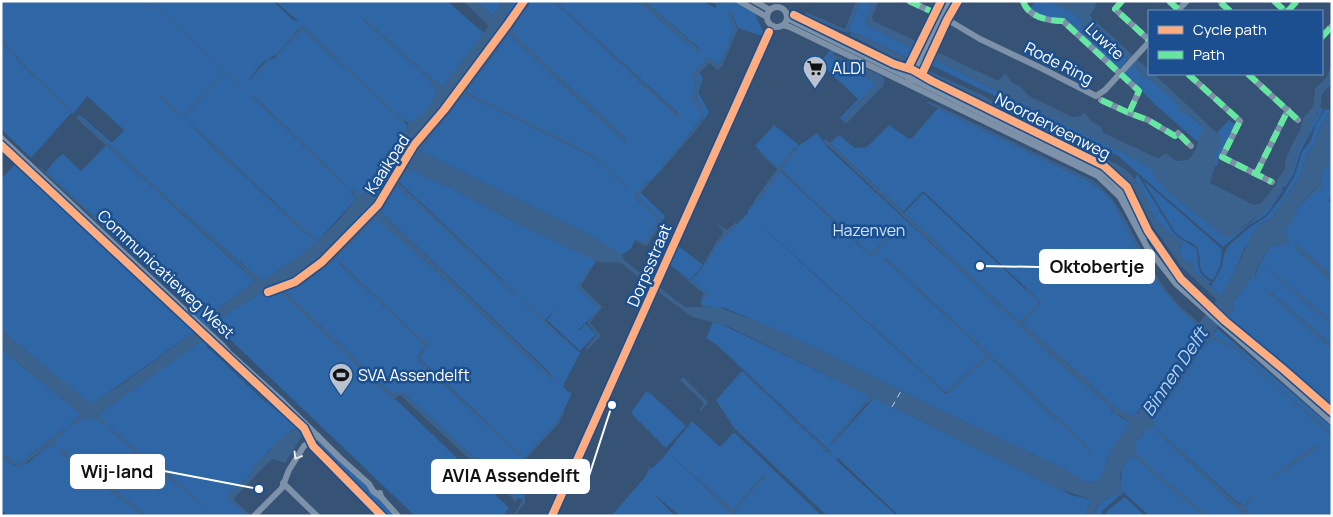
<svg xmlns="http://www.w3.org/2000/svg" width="1333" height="517" font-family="Manrope,sans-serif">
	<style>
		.green { fill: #2f66a5; fill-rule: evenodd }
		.water { fill: #3b618d; fill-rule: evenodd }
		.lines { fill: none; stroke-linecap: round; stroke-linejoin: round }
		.ferry { stroke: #b5d3f5; stroke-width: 1; stroke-dasharray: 6 5; stroke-linecap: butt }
		.minor { stroke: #7d92a8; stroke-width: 6 }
		.quiet { stroke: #66e7a1; stroke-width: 6; stroke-dasharray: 12 6; stroke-linecap: butt }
		.cycleway-casing { stroke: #1b4f8f; stroke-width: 11 }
		.cycleway { stroke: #ffac80; stroke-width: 8 }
		.oneway { stroke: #e5e9ee }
		.labels { text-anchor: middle; stroke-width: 5; stroke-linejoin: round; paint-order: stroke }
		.street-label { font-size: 16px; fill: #fff; stroke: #1b4f8f }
		.poi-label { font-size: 16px; fill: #fff; stroke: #1b4f8f; text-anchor: start }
		.park-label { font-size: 16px; fill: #cfe3fa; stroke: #1b4f8f }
		.water-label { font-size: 18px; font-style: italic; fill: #b5d3f5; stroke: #1b4f8f }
		.leader { fill: none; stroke: #fff; stroke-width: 2 }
		.callout-dot { fill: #fff; stroke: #1b4f8f; stroke-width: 2 }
		.callout { fill: #fff; stroke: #fff; stroke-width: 2 }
		.callout-label { font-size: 18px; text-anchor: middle; font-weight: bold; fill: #111 }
	</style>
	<rect width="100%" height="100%" fill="#365274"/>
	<g class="green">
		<path d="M1 1H273L293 20 299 22 275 1H447L484 33 442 87 364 19 363 20 428 78 438 92C429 104 423 120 408 123L395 113 302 25 278 53C274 56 270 57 267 59 260 64 254 73 249 80L250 81 267 61 275 58 302 29 407 125V130C389 149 378 171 364 193H358L354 189 351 192 356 199 317 242 296 259 280 268 276 273 263 280 258 278 170 200 77 115H80L112 143 124 130 87 96 73 114 71 113 31 158 1 129V42L31 74 72 112 17 57 1 39ZM253 95 335 173 346 187 251 96ZM188 121 315 240 295 225 250 181 218 154Z"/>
		<path d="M476 1H503L493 16Z"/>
		<path d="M513 1H528L510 29C501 19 507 12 513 1Z"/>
		<path d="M531 1H553L675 115 679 114 555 1H638L687 43 701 50 645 1H703L715 8 717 5 709 1H735L755 11 757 19 764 33 762 36 738 28 732 14 727 12 735 30 720 63 717 65 711 58 705 59V62L692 74V77L696 82 692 98 703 116 678 149 662 166 663 168 648 184 647 182 635 195 636 199 659 220 646 244 636 239 631 248 622 255 584 232 420 151 464 94 593 157 629 189 592 154 466 92 509 34 587 108 625 141 626 138 559 77 511 31Z"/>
		<path d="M860 1H873L865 22 866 24 915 50 910 59 864 37 848 31Z"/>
		<path d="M1036 1C1055 1 1069 6 1082 21V27L1091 28 1097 35 1110 46V50C1116 55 1122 54 1128 59L1120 68 1117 70 1063 19 1042 16 1029 9Z"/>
		<path d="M502 29 507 33 441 120 423 140 416 151 411 148 409 145 439 112 460 79 498 30Z"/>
		<path d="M830 50 835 52 834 54H830L831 57 872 81 875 85 842 120 840 118 858 99 820 63Z"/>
		<path d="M932 58 1008 97 1132 157 1152 169 1156 178 1171 195 1226 237H1230C1250 223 1270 210 1282 188L1283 190 1266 215 1249 225 1223 247 1118 156 931 65 930 63Z"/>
		<path d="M1133 64 1143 75 1146 76 1179 105 1182 113 1188 114 1203 127C1204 132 1200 137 1199 143L1159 108 1124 74Z"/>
		<path d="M699 72 703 79 698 92 709 112 700 126 704 117 701 109 702 106C694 97 695 93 700 82L696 76Z"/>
		<path d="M1321 107 1323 110 1300 152 1293 175 1285 187 1282 186 1291 173 1299 146 1308 136 1311 124 1318 114Z"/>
		<path d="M938 108 1092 183 1104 192 1114 204C1139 250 1156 291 1198 325L1199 330 1192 341 1173 364 1154 393 1151 395 1135 415 1131 416 1123 412 1109 403 1086 379 1024 325 1023 323 1041 302 923 191 903 212 830 143 839 135 855 148 867 147 889 125 909 139 912 138Z"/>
		<path d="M1325 109 1330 110 1320 127 1314 145 1307 154 1300 176 1271 219 1262 222 1251 236 1249 242 1244 249 1233 275 1221 296 1211 286 1221 269 1225 252 1229 245 1249 228 1267 216 1282 197 1295 175 1302 152 1311 140 1316 124Z"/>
		<path d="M1229 120 1236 125 1219 158 1217 166H1215L1214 161 1220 136 1217 133Z"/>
		<path d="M774 125 800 146 801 143H803L817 133 828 148 1019 325 1052 357 1098 396 1111 408 1112 412 1129 422V424L1107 461 1104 471 1099 479 1092 483 1082 480 1060 467 901 391 824 352 754 320 725 308 702 306 701 302 707 294 692 281 712 254 715 246 748 213V210L780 171 870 256 876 252 879 254 878 249 894 231 871 255 781 169 797 148 795 147 778 168 755 146ZM758 223 945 391H947L986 356 985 353 884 259 886 258 1088 446 1090 451 989 357 946 394 943 392Z"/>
		<path d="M106 145 253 279 254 282 215 311 207 326 194 315 196 312 192 309 196 306 207 314V312L196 304 192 307 46 172 47 170 59 156 60 157 63 154 81 171Z"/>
		<path d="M1332 161V200L1329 198V202L1332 204V275L1297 245 1295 247 1297 250 1332 282V345L1272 293 1265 289 1332 350V409L1226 318 1233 310 1232 306 1233 302 1251 278 1256 276C1257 266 1266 253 1273 245L1289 243 1284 230 1292 222 1297 209 1317 188 1320 181 1321 171Z"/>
		<path d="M400 163 407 166 376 212 331 259 303 280 300 286 333 261 376 217 447 281 524 354 555 381 549 372 381 212 397 185 496 277 504 281 399 182 411 168 427 178 448 186 518 224 597 260 580 286 602 307 579 329 576 327 579 330 586 324 596 334 580 351 547 320 557 308 545 320 580 353 563 386 567 391 572 393 558 421 523 459V500L518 498 400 390 393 395 284 291H283L509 508 503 516H415L215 325 227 314 264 291 296 277 314 265 340 241 372 208ZM340 262 416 334 428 344 419 358 485 420 520 456 419 362 417 355 425 346 424 344 349 274 339 264Z"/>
		<path d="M15 164 179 319 182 317 197 332 188 336 94 403 90 404 1 330V179Z"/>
		<path d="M1137 174 1173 232 1179 238 1196 248C1201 263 1193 271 1211 282L1209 284 1195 272 1192 263 1182 258 1179 252 1181 244C1172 234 1159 227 1152 213 1146 202 1142 190 1135 179Z"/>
		<path d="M1143 180 1222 249 1220 267 1213 280C1194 271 1203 262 1197 247 1190 241 1181 239 1175 232Z"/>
		<path d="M641 193 665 216 651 242 662 220 639 199 638 195Z"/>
		<path d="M923 193 1039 302 1021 322H1019L904 213Z"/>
		<path d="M677 245 703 265 690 280 669 264Z"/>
		<path d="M713 322 723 325 870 396 830 443 832 444 874 398 1062 490 1071 495 1090 499 1091 503 1084 516H899L838 458 836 459V460L897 516H827L734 428 716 400 742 371 824 449 823 451 829 453 831 452 717 345 706 338Z"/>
		<path d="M1217 328 1332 427V516H1252L1246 510V506L1252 500 1250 498 1245 505 1237 502 1159 431 1158 433 1240 511 1248 516H1150L1123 492 1120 487 1122 469 1125 462 1134 453 1136 442 1148 427 1154 426 1152 421 1182 380 1200 350 1210 341Z"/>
		<path d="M202 340 207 344V347C225 361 271 413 288 416V417L298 427C270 442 252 473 233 499L251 516H148L60 448 59 450 69 459 143 516H9L1 510V459H4L15 466 28 463 45 448 55 443V439L66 430 63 429 20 463 18 464 6 456 1 457V349L81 414 70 424 72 426 85 417 97 415ZM111 428 138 452 171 476 204 507C174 480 137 457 109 429Z"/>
		<path d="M646 392 650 393 686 426 666 448 632 414V411Z"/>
		<path d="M692 421 720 447 733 433H735L822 516H738L735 513 738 507 766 475 764 474 733 510 671 455 734 516H680L653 493 675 516H611L646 476 650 466 651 469 661 460Z"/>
		<path d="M316 440H319L355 474 395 516H386L316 446 314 443Z"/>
		<path d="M1116 494H1122L1103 510 1100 516H1094C1096 503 1105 499 1116 494Z"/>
		<path d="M1125 497 1145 516H1104L1109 509Z"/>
	</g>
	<g class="water">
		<path d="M149 1H151L246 90 245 91Z"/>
		<path d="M463 1H476L493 16 503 1H513C507 12 501 19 509 29L528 1H531L512 31 559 77 626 138 625 141 587 108 509 34 466 92 593 154 629 189H627L593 157 464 94 420 151 584 232 622 255 623 259 653 283 651 287 622 264C615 260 607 264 599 262L518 224 448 186 427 178 411 168 399 183 518 295 516 296 397 186 381 212 556 380 555 381 524 354 447 281 376 218 333 261 300 286 298 284 331 259 376 212 407 166 400 163 372 208 340 241 314 265 296 277 264 291 227 314 211 329 209 328 204 332 202 340 98 415 107 423 104 425 93 418 87 419 85 417 72 426 69 425 81 414 1 349V330L91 404 118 387 188 336 201 329 208 324 215 311 254 282 253 279 243 269 77 119V115L189 217 245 267 263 280C271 276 276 272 282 267 311 249 336 226 356 199L351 190 354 189 358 193H364L381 165 386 154 407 130 408 123C423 119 429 104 438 92L428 78 363 20 364 18 442 87 488 27 487 24ZM502 29 507 33 441 120 423 140 416 151 411 148 409 145 439 112 460 79 498 30Z"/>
		<path d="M553 1H555L681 117 679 119 675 115Z"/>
		<path d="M638 1H645L701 51 699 53Z"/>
		<path d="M856 1H860L847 33 806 16V12L845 29Z"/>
		<path d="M873 1H879L872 17 873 21 918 42 915 50 866 24 865 22Z"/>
		<path d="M1052 1H1097L1095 8 1090 16 1149 70V74H1154L1220 136 1222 142 1215 155V166L1210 183 1254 205 1261 203 1276 185 1277 180 1285 169V162L1291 146 1300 131 1303 118 1313 107 1315 89 1327 77 1330 68H1332V83L1322 94 1320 110 1311 124 1308 136 1299 146 1291 173 1278 195 1265 212 1252 220 1230 237H1226L1171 195 1156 178 1152 169 1132 157 1008 97 932 58 935 51 998 81 1005 74 1007 75 1012 83 1020 86 1029 96 1072 117H1077L1085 113 1091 121 1100 126 1104 133 1155 157 1158 158 1166 153 1176 161 1188 160C1195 153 1197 148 1199 138 1200 133 1203 132 1203 127L1189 114 1182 113 1178 108 1179 105 1146 76 1140 77V72L1123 55 1112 54 1109 52V46L1092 28 1087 33 1083 31 1082 21 1078 17 1069 10 1060 8Z"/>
		<path d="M729 11 733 13 732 16 738 29 722 66 718 70 709 63 696 76 700 82C695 93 694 97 702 106L701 109 704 117 698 128 663 168 661 166 678 149 703 117 692 98 696 82 692 77V74L705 62 706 57 711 58 717 65 720 63 735 30 727 12Z"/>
		<path d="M302 25 405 121 404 123 302 29 278 55 267 61 250 81 249 80 268 58 274 57 278 53Z"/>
		<path d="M851 33 864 37 905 57 906 60 900 61 850 35Z"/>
		<path d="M1 39 17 57 71 111 72 113 56 100 1 42Z"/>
		<path d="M831 53 882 76 885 80 883 86 846 124 842 120 875 85 872 81 833 59 830 55Z"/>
		<path d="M927 70 982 95 994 102 1015 111 1043 126 1067 136 1125 169 1135 179 1148 201 1151 212 1160 225 1181 242 1179 251 1182 258 1192 263 1195 272 1221 295 1233 275 1251 236 1262 222 1271 219 1300 176 1307 154 1314 145 1320 127 1330 110 1332 95V161L1331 163C1318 172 1320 174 1323 188L1319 191 1317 188 1315 189 1297 209 1292 223 1284 230 1289 243 1280 247 1276 244 1273 245C1266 253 1256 266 1255 277L1251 278 1233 302 1232 306 1234 310 1217 327 1213 335 1228 344 1235 346 1280 388 1332 433V437L1235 349 1212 339 1200 350 1182 380 1152 421 1155 427 1153 429 1147 428 1136 442 1134 450 1157 473 1209 516H1204L1165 484 1132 455C1122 464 1116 480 1123 492L1122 494C1109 495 1095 502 1094 516H1084L1091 504 1090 499 1062 490 874 398 866 404 832 444 830 443 870 396 727 326 692 317 658 292 659 287 685 307H718L754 320 824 352 901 391 1060 467 1082 480 1093 483 1099 479 1104 471 1112 449 1127 428 1129 422 1119 415 1116 417 1111 408 1098 396 1052 357 823 141 825 139 830 143 1019 322 1039 302 1025 290 1026 288 1041 302 1023 323 1024 325 1086 379 1109 403 1131 416 1138 413 1149 397 1157 390V383L1162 382 1173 364 1192 341 1199 330 1198 325C1156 291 1139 250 1114 204L1104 192 1093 183 927 103 928 101 1092 180C1121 202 1126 224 1144 254 1153 271 1164 288 1176 302 1183 310 1192 316 1199 323L1217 300 1182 267 1154 228 1135 191 1126 178 1113 167 1076 146 932 76Z"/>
		<path d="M221 75 222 76 184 117 172 110 159 96 161 95 183 115Z"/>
		<path d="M253 95 335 173 346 185 347 188 251 96Z"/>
		<path d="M188 121 278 206 316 239 315 240 295 225 250 181 218 154Z"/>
		<path d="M796 146 798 148 781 169 870 254 894 231 896 233 878 249 880 255 876 252 872 257 870 256 781 171 756 203 754 201 777 169 755 149 763 154 778 168Z"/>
		<path d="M34 163 46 172 192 306 196 304 207 313V314L196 306 192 309Z"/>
		<path d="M17 164 160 296 180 317V320L18 167Z"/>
		<path d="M647 182 648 184 638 197 662 220 648 245 646 246 636 241V239L646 243 658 220 634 197 636 193Z"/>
		<path d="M736 222V225L715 246 712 254 692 281 707 294 701 302 700 301 704 294 672 268 689 280H690C701 271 707 258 714 246 716 241 721 238 723 232L717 224 727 230Z"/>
		<path d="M759 223 945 391H947L986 356 985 353 884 259 886 258 1088 446 1091 453 989 357 949 393 943 392Z"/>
		<path d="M1296 244 1332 275V282L1297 250 1295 247Z"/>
		<path d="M340 262 416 334 429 344 419 356V359L521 454 520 456 419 362 417 355 425 346 424 344 349 274 339 263Z"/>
		<path d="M590 267 592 268 581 286 602 307 590 323 601 336 587 350 586 348 597 334 587 323 598 310V307L577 287Z"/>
		<path d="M1268 268 1313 305 1332 323V326L1267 269Z"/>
		<path d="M1262 287 1272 293 1332 345V350Z"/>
		<path d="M284 290 393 395 400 390 518 498 516 502 400 395 393 400 281 293Z"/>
		<path d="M521 298 568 342 567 344 520 300Z"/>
		<path d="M206 344 220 353 287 415H283L270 405Z"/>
		<path d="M716 345 832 454 830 455 826 451 824 452V449Z"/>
		<path d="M681 378H684L708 402 701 411 700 409 704 403 681 381Z"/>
		<path d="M563 410H565L558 424 526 459 525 503 514 516H513L523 500V459L558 421Z"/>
		<path d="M300 426 304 430 303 434 286 462 285 463 272 459 233 499 251 516H246L226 497 242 481 249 477 253 466 270 451 275 442Z"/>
		<path d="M111 428C141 455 177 477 204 507L203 508C173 479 137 458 109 429Z"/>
		<path d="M63 429 66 430 55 440 56 444 54 447 48 446 45 448 22 466C13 467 7 459 1 459L2 456H6L18 464 20 463Z"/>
		<path d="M1159 431 1237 503 1245 505 1250 498 1257 493 1258 494 1246 506V510L1252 516H1248L1240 511 1158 433Z"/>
		<path d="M1315 445 1319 446C1304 459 1285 472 1267 479Z"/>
		<path d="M60 447 148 516H143L69 459 59 450 58 449Z"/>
		<path d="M671 455 733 510 765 473 767 475 738 507 735 513 738 516H734Z"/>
	</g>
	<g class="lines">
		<path class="ferry" d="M892 407 901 391"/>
		<g class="minor">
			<path d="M739 1 767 17"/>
			<path d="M754 1 770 10"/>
			<path d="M909 1 943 17 980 39 1043 69 1096 96 1105 90 1149 42"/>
			<path d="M1023 1C1028 17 1048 21 1063 21L1139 91 1129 113 1148 120 1175 136 1178 133 1191 146"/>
			<path d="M1122 1 1115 9 1149 40"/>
			<path d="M1169 1 1180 11"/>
			<path d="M1274 1 1285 11"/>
			<path d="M1221 3 1230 11"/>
			<circle cx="777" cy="17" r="10"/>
			<path d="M1177 11 1187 1"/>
			<path d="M1288 11 1297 1"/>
			<path d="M787 18 1102 172C1124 188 1134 212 1146 236"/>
			<path d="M783 25 790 27 1098 176 1120 197 1147 247 1176 284 1332 422"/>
			<path d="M1322 37 1332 26"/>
			<path d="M1188 74 1240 121 1222 157 1272 182"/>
			<path d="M1248 74 1298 120"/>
			<path d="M909 80 948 1"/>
			<path d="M911 81 917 72 921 61"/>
			<path d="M1101 100 1129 113"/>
			<path d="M1 138 223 346 229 353 280 399 341 459 369 484 373 491 381 497"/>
			<path d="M1256 174 1288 110"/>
			<path d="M310 442 313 446 382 516"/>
			<path d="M283 483 317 516"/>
			<path d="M380 493 381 497 398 516"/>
			<path d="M256 516 255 515 282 488 289 470 304 446 318 436"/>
			<path d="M552 516 632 339 672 245 773 26"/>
		</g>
		<g class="quiet">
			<path d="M909 1 935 13"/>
			<path d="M1023 1C1028 17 1048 21 1063 21L1139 91 1129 113 1148 120 1175 136 1178 133 1191 146"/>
			<path d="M1122 1 1115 9 1149 40"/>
			<path d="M1169 1 1180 11"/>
			<path d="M1274 1 1285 11"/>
			<path d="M1221 3 1230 11"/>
			<path d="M1288 11 1297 1"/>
			<path d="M1322 37 1332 26"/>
			<path d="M1188 74 1240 121 1222 157 1272 182"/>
			<path d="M1248 74 1298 120"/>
			<path d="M1101 100 1129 113"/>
			<path d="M1256 174 1288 110"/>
		</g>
		<defs>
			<g id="cycleway">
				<path d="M794 15 894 64 913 70 932 81 1104 166 1127 187 1148 231 1181 279 1225 321 1283 369 1332 412"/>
				<path d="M908 68 941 1"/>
				<path d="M922 74 947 20 958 1"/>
				<path d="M1 145 304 428 313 446 382 516"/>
				<path d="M268 292 295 282 322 262 378 205 414 145 444 110 508 24 524 1"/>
				<path d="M552 516 769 32"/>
			</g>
		</defs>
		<use href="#cycleway" class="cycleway-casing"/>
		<use href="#cycleway" class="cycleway"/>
	</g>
	<defs><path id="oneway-chevron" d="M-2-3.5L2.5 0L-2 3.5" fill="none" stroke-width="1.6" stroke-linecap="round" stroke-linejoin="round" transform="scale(1.25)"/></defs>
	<use class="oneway" href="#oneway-chevron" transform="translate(297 456) rotate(121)"/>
	<defs>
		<symbol id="supermarket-pin" viewBox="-11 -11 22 30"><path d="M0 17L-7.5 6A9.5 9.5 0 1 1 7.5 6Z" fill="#b9c2ce" stroke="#1b4f8f"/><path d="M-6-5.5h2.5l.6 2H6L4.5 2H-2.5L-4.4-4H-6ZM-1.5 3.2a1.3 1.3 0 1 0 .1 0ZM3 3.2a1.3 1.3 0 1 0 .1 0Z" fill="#111"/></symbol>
		<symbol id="stadium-pin" viewBox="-11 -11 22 30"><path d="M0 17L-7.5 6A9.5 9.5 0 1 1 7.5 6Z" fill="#b9c2ce" stroke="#1b4f8f"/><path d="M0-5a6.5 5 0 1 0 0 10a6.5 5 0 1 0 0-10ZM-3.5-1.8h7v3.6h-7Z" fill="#111"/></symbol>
	</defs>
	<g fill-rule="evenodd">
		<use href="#supermarket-pin" x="801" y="54" width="28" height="38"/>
		<use href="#stadium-pin" x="327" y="361" width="28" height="38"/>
	</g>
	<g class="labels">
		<g class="street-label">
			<text transform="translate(1105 41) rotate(43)" y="6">Luwte</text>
			<text transform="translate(1059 63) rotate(27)" y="6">Rode Ring</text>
			<text transform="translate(1053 126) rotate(27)" y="6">Noorderveenweg</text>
			<text transform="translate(387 164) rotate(-57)" y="6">Kaaikpad</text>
			<text transform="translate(649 265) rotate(-67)" y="6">Dorpsstraat</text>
			<text transform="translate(166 274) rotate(43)" y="6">Communicatieweg West</text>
		</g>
		<g class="poi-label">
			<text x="832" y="74">ALDI</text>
			<text x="358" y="381">SVA Assendelft</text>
		</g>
		<g class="park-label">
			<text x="869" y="236">Hazenven</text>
		</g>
		<g class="water-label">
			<text transform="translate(1175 372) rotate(-56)" y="6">Binnen Delft</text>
		</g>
	</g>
	<path class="leader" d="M980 266L1040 267M259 489L164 471M612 405L589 476"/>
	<g class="callout-dot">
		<circle cx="980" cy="266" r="5"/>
		<circle cx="259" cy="489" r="5"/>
		<circle cx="612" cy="405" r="5"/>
	</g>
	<g class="callout">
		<rect x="1040" y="250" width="114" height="33" rx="5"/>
		<rect x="71" y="455" width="93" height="33" rx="5"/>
		<rect x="432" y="460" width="157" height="33" rx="5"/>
	</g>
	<g class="callout-label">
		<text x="1097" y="273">Oktobertje</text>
		<text x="117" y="478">Wij-land</text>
		<text x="511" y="482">AVIA Assendelft</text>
	</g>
	<rect width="1333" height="517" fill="none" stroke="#ffffff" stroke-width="5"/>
	<rect x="1148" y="10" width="175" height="65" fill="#1b4f8f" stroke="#7695bc"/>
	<rect x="1158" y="26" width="25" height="8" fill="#ffac80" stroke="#7695bc"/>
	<text x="1193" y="35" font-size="15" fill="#ffffff">Cycle path</text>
	<rect x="1158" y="51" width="25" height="8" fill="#66e7a1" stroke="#7695bc"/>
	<text x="1193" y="60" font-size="15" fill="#ffffff">Path</text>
</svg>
